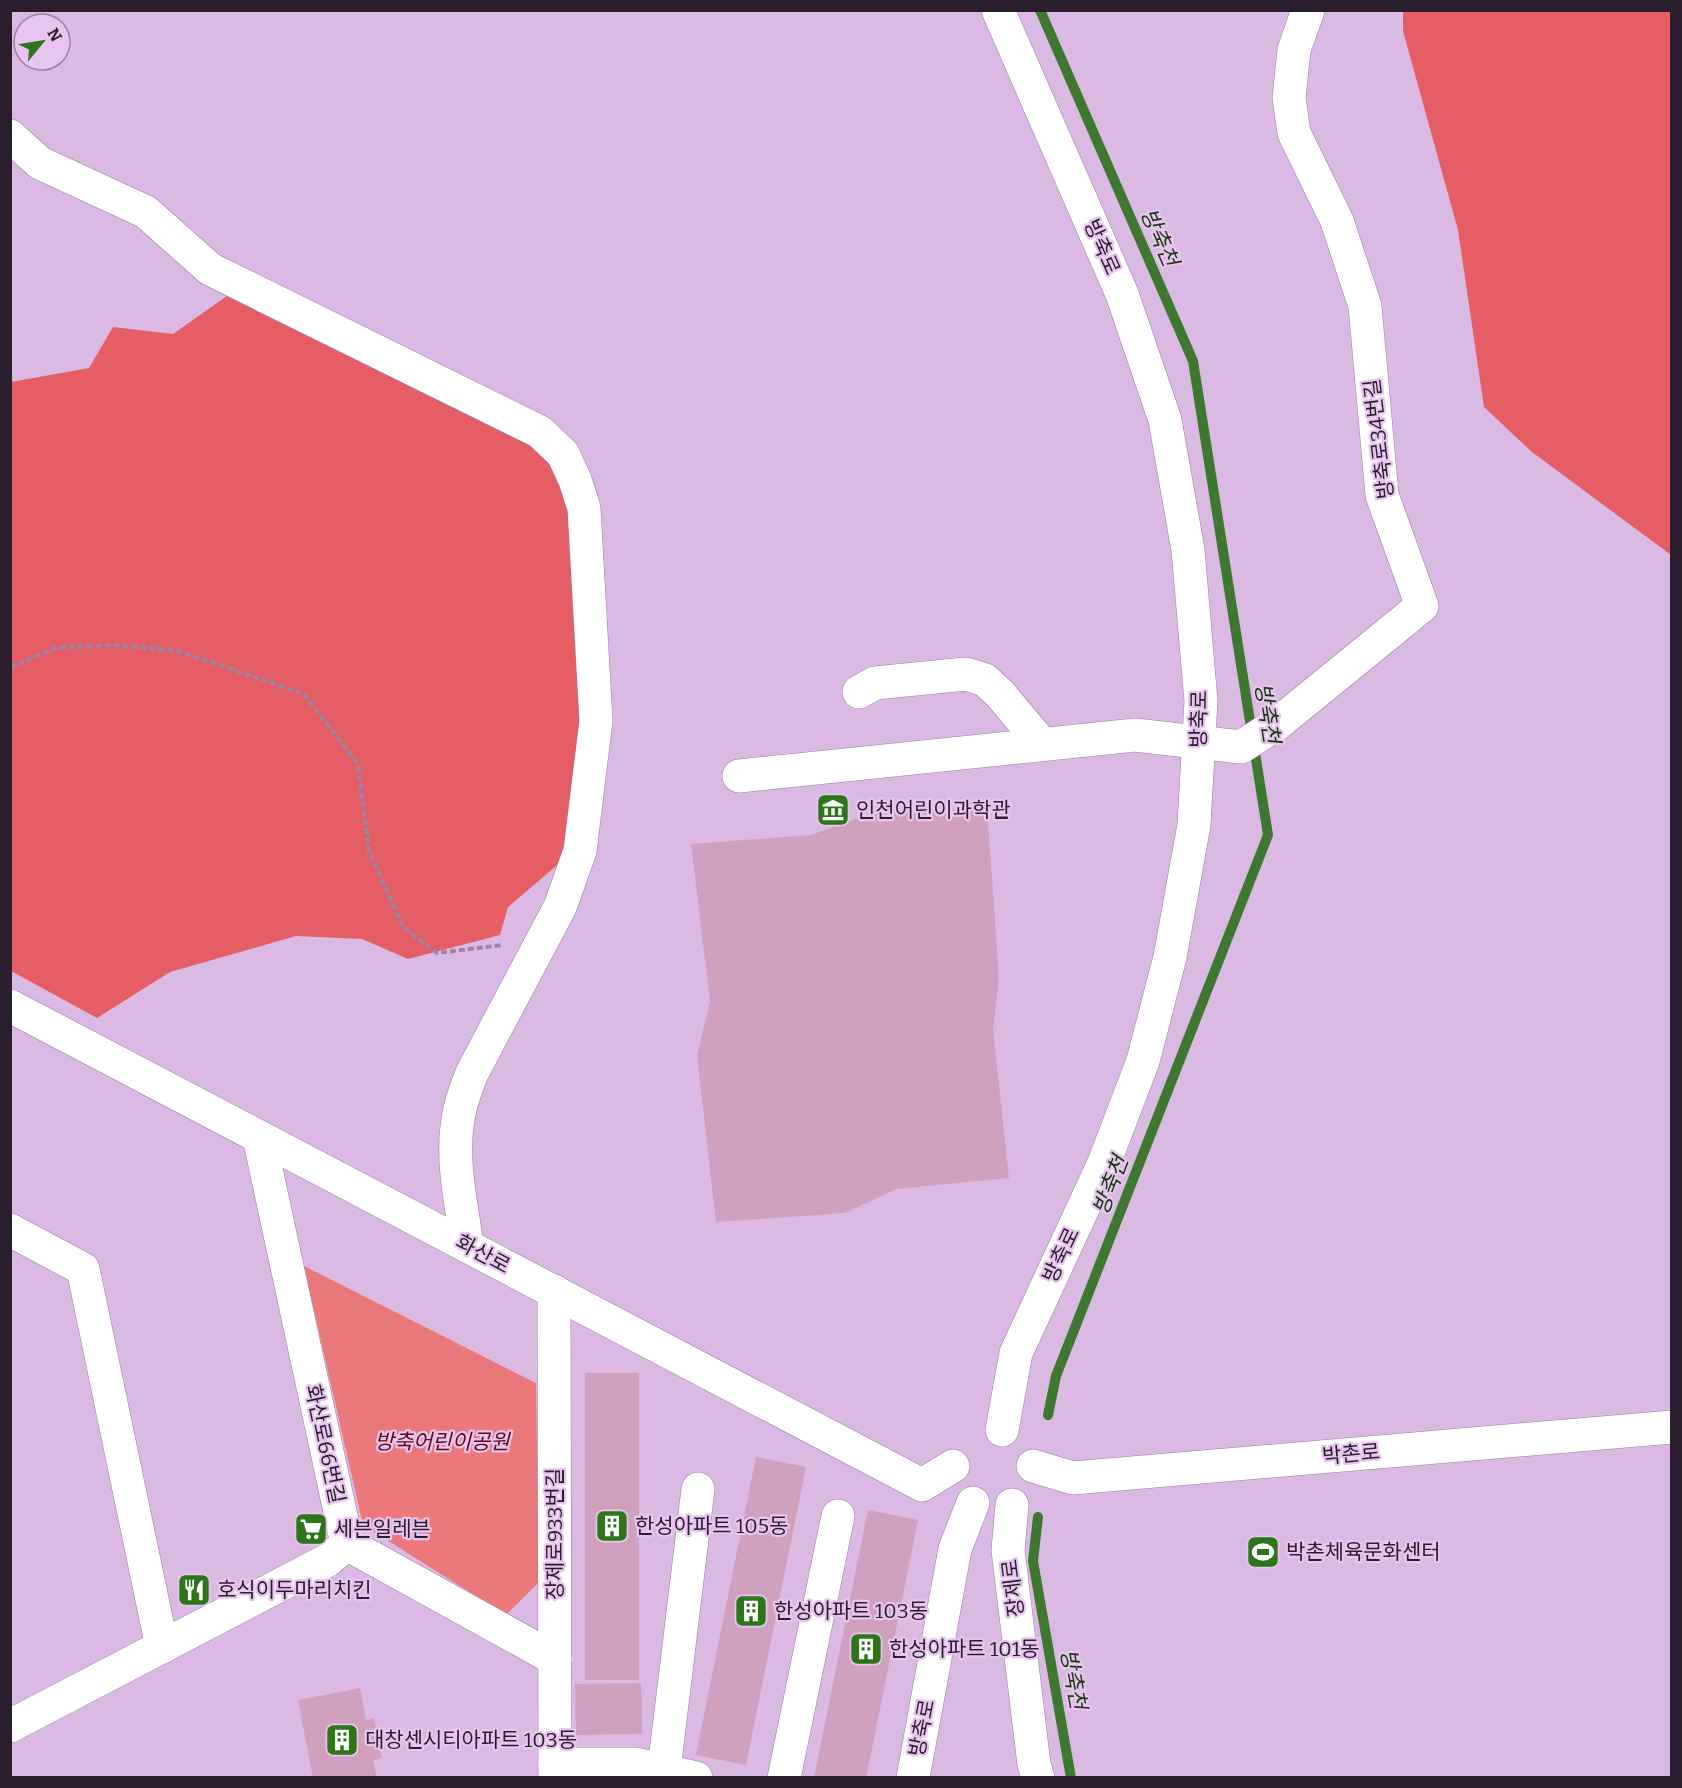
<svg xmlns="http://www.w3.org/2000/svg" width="1682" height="1788" font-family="Bitter,'Noto Sans KR',serif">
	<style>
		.green { fill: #eb787a }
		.forest { fill: #e65e65 }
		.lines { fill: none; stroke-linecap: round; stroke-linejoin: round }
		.stream { stroke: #3e772f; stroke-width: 10 }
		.building { fill: #cfa1bf }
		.minor-casing { stroke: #9b7ba2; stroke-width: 34 }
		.path { stroke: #9f85a5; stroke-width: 4; stroke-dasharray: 6 3; stroke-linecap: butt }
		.minor { stroke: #fff; stroke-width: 33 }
		.labels { text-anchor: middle; stroke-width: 4.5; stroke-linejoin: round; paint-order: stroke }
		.street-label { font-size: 21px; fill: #2a1d2d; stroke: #e7c5ef }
		.poi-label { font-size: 21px; fill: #2a1d2d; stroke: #e7c5ef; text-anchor: start }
		.park-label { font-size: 21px; font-style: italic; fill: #5f0616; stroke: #e7c5ef }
		.water-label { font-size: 22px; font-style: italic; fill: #17390e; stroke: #e7c5ef }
	</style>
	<rect width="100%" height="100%" fill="#dab9e2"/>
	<path class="green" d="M304 1266 536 1383 539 1582 506 1615 363 1525Z"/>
	<g class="forest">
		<path d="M1403 11H1671V555L1532 452 1484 407 1458 230 1403 31Z"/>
		<path d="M234 291 522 433 555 461 571 491 585 723 562 861 508 907 500 935 408 959 362 939 296 936 170 972 97 1018 11 971V382L89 368 113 327 173 334Z"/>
	</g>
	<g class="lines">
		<g class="stream">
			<path d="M1040 10 1193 361 1268 835 1056 1376 1048 1415"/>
			<path d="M1038 1517 1033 1561 1071 1778"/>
		</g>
	</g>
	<g class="building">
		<path d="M987 808 999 977 993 1030 1009 1178 896 1189 845 1213 716 1222 697 1056 710 1001 691 844 811 835 867 815Z"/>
		<rect x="585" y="1373" width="54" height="307"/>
		<path d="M756 1457 806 1467 746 1765 696 1755Z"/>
		<path d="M868 1510 918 1520 866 1778H814Z"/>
		<path d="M641 1683 642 1734 576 1735 575 1684Z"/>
		<path d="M360 1688 366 1720 374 1718 382 1758 373 1760 377 1778H313L298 1700Z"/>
	</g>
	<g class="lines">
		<defs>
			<g id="minor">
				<path d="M998 10 1122 294 1165 420 1188 550 1201 701 1194 825 1170 957 1143 1061 1104 1163 1016 1353 1002 1430"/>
				<path d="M10 136 40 163 146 212 210 269 540 432 563 454 575 480 584 508 596 721 580 851 560 907 472 1073C465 1090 459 1107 457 1126 452 1165 462 1207 467 1246"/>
				<path d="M859 692 875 683 966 674 985 680 1000 694 1042 744"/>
				<path d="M739 776 1135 735 1241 747 1277 724 1422 606 1382 495 1365 306 1337 221 1294 133 1289 98 1294 50 1308 10"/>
				<path d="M10 1006 922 1485 953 1466"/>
				<path d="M10 1230 83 1269 162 1647"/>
				<path d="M554 1291 555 1778"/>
				<path d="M1033 1466 1073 1478 1672 1427"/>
				<path d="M1012 1505 1008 1550 1034 1764 1038 1778"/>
				<path d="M347 1544 555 1659"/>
				<path d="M10 1726 328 1560 347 1544 259 1137"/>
				<path d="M555 1764H636L696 1778"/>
				<path d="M663 1778 698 1489"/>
				<path d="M784 1778 838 1516"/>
				<path d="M913 1778 955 1549 973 1503"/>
			</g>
		</defs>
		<use href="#minor" class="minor-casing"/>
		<path class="path" d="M10 668 55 648 114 645 178 651 304 694 358 764 369 851 403 927 437 953 503 945"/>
		<use href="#minor" class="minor"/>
	</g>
	<defs>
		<symbol id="museum-square" viewBox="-11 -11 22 22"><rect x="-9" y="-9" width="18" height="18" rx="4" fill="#2c7518" stroke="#e7c5ef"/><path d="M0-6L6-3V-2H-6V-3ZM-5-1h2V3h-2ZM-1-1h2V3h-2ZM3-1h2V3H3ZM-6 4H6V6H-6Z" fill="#fff"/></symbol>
		<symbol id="building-square" viewBox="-11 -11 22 22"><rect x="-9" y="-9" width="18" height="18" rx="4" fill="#2c7518" stroke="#e7c5ef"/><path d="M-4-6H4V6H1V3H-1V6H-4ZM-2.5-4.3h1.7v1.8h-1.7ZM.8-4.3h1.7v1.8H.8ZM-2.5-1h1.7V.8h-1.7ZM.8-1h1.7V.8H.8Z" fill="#fff"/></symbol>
		<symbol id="supermarket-square" viewBox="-11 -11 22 22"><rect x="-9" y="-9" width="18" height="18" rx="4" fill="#2c7518" stroke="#e7c5ef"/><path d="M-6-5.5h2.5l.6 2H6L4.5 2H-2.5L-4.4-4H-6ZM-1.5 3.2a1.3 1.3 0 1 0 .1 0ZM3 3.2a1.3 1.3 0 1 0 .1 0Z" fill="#fff"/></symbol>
		<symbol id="stadium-square" viewBox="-11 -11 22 22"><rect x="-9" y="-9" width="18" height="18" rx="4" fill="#2c7518" stroke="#e7c5ef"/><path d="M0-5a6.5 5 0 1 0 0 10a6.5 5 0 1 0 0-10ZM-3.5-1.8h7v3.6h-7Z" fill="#fff"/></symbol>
		<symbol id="restaurant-square" viewBox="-11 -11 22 22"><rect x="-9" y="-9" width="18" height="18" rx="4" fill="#2c7518" stroke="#e7c5ef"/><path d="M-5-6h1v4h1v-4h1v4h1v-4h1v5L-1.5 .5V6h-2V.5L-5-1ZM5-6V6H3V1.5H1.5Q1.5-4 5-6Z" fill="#fff"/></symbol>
	</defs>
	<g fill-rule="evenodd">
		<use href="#museum-square" x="814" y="791" width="38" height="38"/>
		<use href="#building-square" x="593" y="1507" width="38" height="38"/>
		<use href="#supermarket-square" x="292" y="1510" width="38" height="38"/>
		<use href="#stadium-square" x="1244" y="1533" width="38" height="38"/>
		<use href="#restaurant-square" x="175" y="1571" width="38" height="38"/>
		<use href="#building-square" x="732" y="1592" width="38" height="38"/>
		<use href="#building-square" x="847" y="1630" width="38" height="38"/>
		<use href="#building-square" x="323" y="1721" width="38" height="38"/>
	</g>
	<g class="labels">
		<g class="street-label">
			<text transform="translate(1102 247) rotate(66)" y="7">방축로</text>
			<text transform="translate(1379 439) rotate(-97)" y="7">방축로34번길</text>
			<text transform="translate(1199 719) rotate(-89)" y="7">방축로</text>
			<text transform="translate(483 1254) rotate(28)" y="7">화산로</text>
			<text transform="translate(1061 1255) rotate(-65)" y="7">방축로</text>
			<text transform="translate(325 1444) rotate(78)" y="7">화산로66번길</text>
			<text transform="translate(1351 1454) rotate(-5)" y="7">박촌로</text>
			<text transform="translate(555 1534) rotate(-90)" y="7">장제로933번길</text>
			<text transform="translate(1013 1588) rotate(-97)" y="7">장제로</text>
			<text transform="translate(922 1728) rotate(-79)" y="7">방축로</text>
		</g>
		<g class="poi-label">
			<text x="856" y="817">인천어린이과학관</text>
			<text x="635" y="1533">한성아파트 105동</text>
			<text x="334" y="1536">세븐일레븐</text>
			<text x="1286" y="1559">박촌체육문화센터</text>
			<text x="217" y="1597">호식이두마리치킨</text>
			<text x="774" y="1618">한성아파트 103동</text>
			<text x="889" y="1656">한성아파트 101동</text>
			<text x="365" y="1747">대창센시티아파트 103동</text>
		</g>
		<g class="park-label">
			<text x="442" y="1449">방축어린이공원</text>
		</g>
		<g class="water-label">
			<text transform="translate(1160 237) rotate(66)" y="8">방축천</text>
			<text transform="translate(1268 713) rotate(81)" y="8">방축천</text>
			<text transform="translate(1110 1185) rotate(-69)" y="8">방축천</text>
			<text transform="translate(1074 1679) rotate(80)" y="8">방축천</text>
		</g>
	</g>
	<rect width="1682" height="1788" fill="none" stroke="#2a1d2d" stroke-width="24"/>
	<g transform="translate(42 42) rotate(60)"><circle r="28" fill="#e7c5ef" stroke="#9b82a1" stroke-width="1.5"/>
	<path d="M0-4.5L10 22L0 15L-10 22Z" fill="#2c7518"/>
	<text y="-9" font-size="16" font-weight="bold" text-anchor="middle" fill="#2a1d2d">N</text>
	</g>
</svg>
